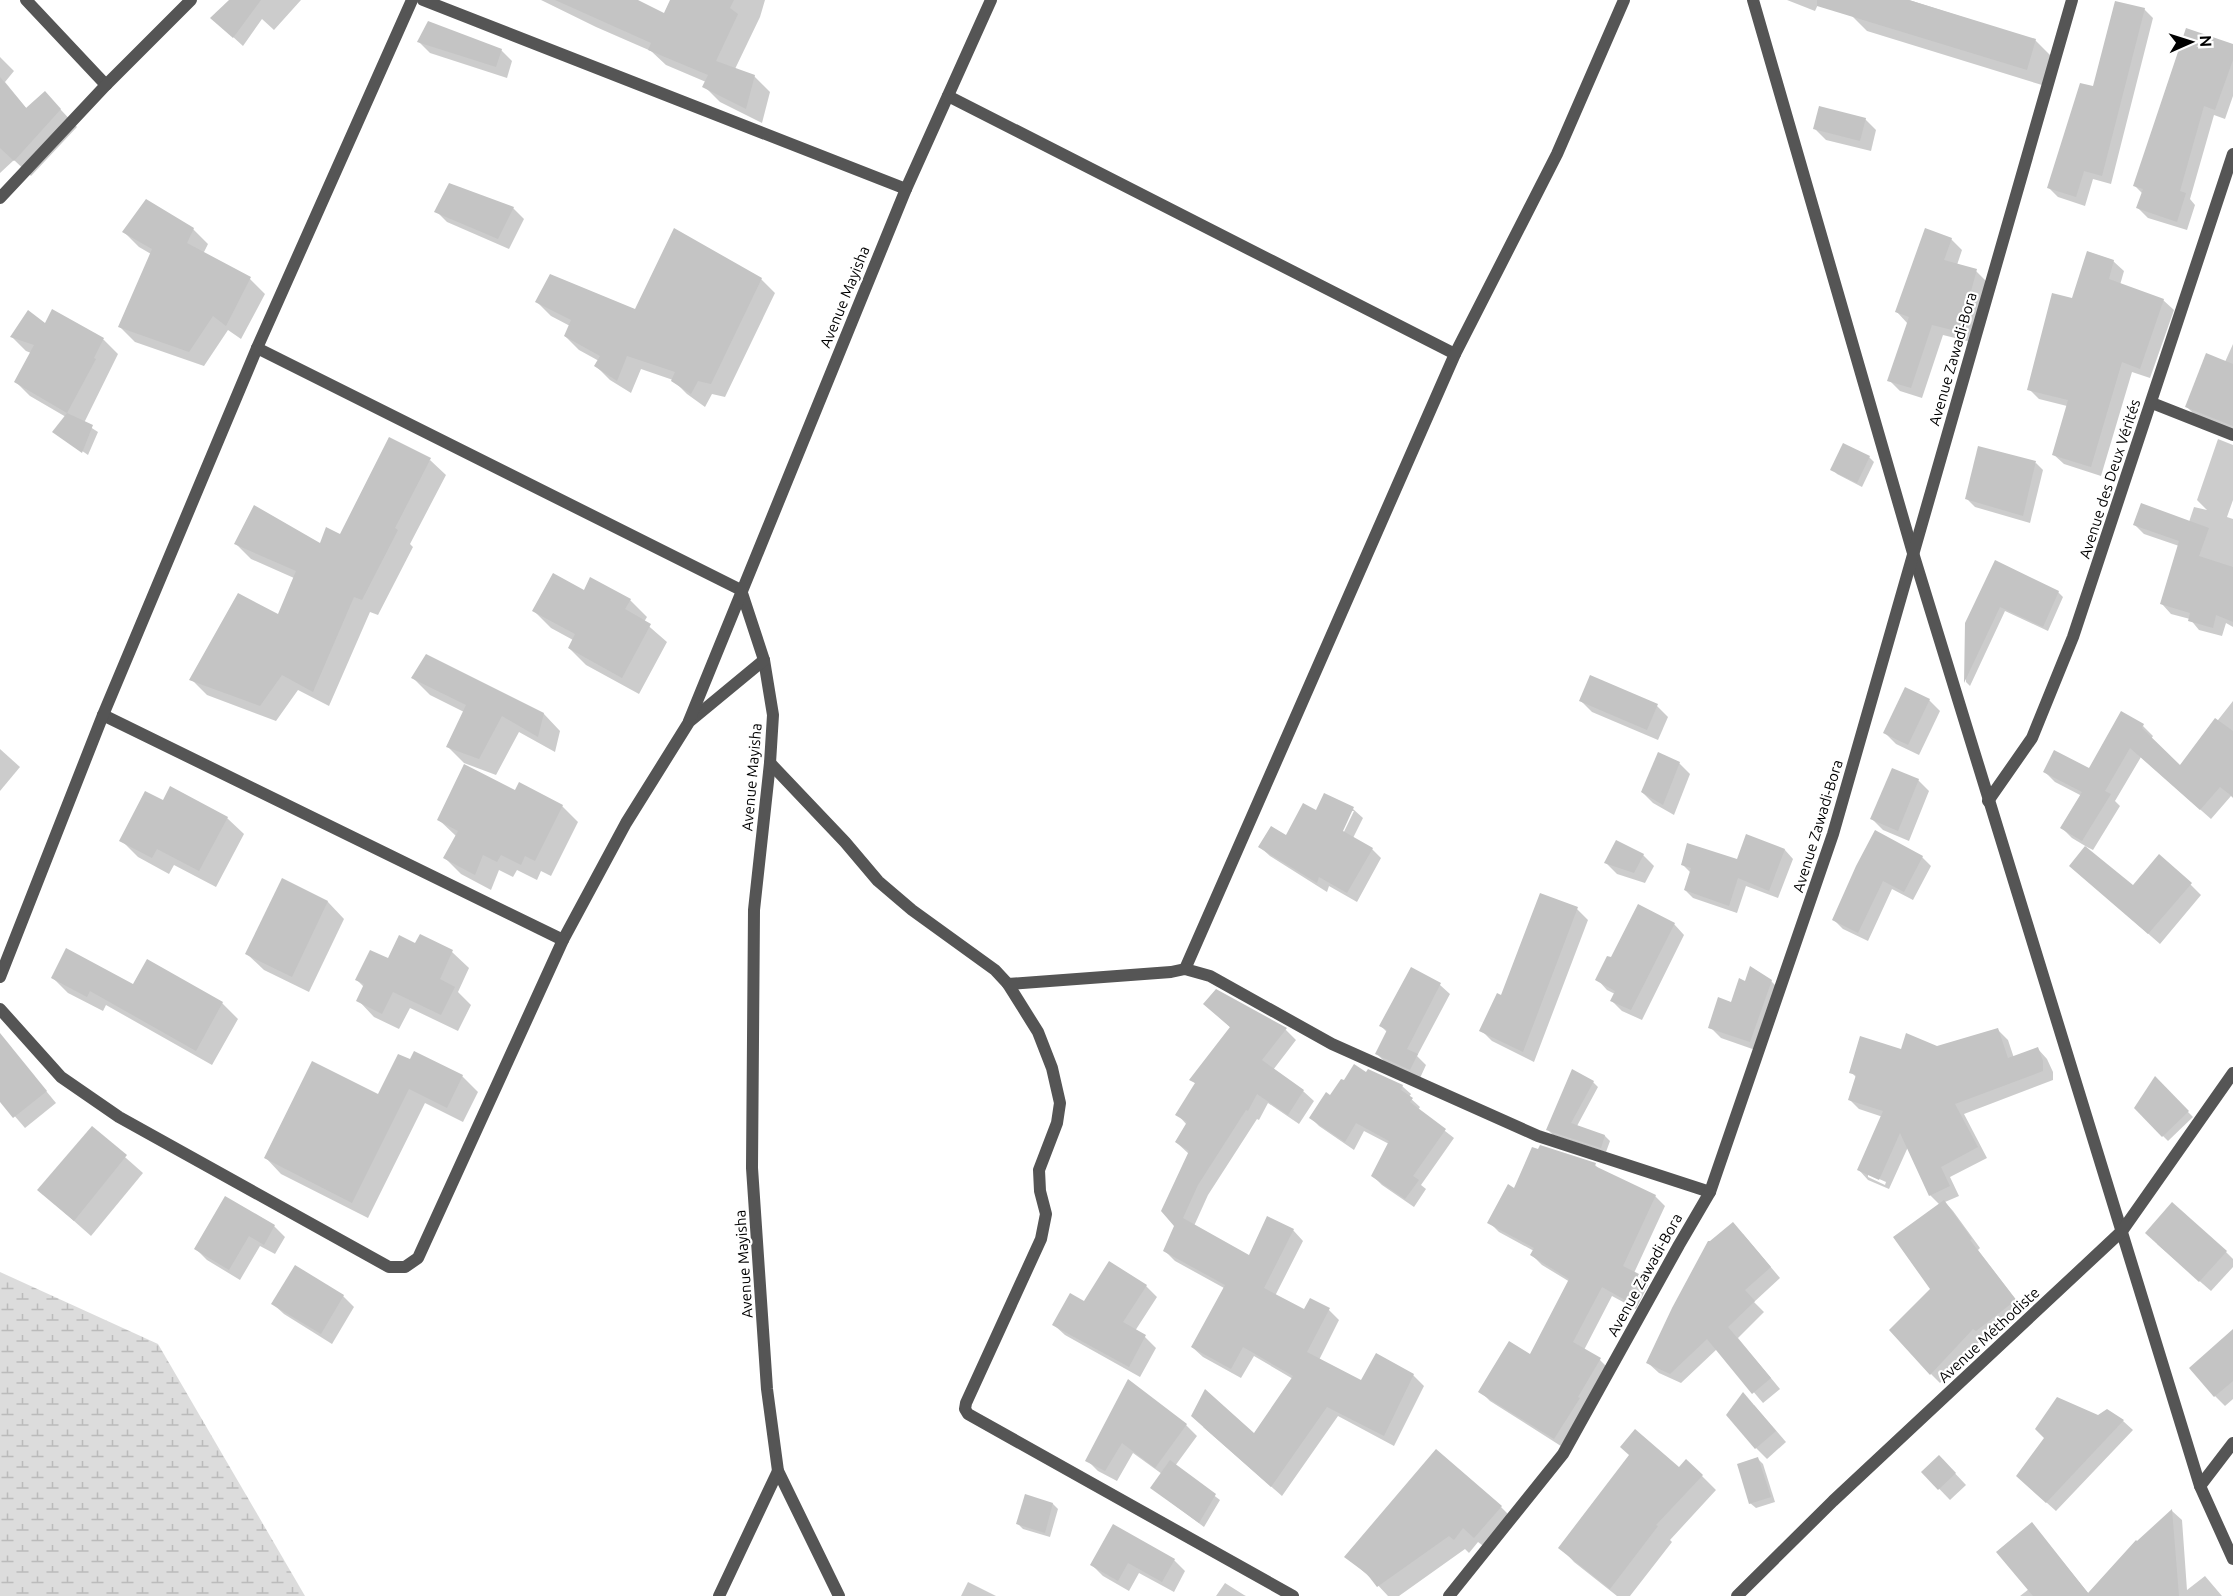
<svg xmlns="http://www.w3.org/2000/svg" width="2233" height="1596" font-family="Ubuntu,sans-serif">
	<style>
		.wetland { fill: url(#wetland-marsh) }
		.shadow { fill: #0003; fill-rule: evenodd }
		.building { fill: #c4c4c4 }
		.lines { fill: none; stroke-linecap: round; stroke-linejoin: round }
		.street { stroke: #555; stroke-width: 12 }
		.labels { text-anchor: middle; stroke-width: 4.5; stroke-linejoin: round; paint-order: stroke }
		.street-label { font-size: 15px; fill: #000; stroke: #fff }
	</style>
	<defs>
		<pattern id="wetland-marsh" width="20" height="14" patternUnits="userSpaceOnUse" patternTransform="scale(1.5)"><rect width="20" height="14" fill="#dcdcdc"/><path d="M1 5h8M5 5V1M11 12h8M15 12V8" fill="none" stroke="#bbb"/></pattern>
	</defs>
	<rect width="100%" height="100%" fill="#fff"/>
	<path class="wetland" d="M0 1272 158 1344 305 1596H0Z"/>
	<g class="shadow">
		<path d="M232 0H301L274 30 262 19 243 46 221 26Z"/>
		<path d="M541 0H635L665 15 671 0H765L760 17 735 69 754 76 770 92 762 123 720 102 704 86 706 82 666 65 651 51 596 27Z"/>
		<path d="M1787 0H1820L1815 11Z"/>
		<path d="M1856 0H1909L2035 40 2051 56 2042 85 1867 31 1852 16Z"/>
		<path d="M2144 9 2153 18 2111 184 2093 179 2085 206 2058 197 2049 188Z"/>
		<path d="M419 42 501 50 512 61 507 78 430 53Z"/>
		<path d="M2233 46V96L2225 119 2214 115 2190 199 2195 205 2187 230 2148 218 2138 208 2143 194 2134 185Z"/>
		<path d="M0 57 14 71 5 82 27 109 45 93 77 127 31 176 14 160 0 173Z"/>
		<path d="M1865 119 1876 130 1871 151 1826 140 1815 129Z"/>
		<path d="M513 208 524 219 509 249 447 222 436 211Z"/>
		<path d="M193 229 208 244 203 254 250 279 265 294 241 339 228 330 204 366 135 342 120 327 151 254 139 247 124 232Z"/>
		<path d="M1951 239 1962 250 1957 265 1976 271 1987 282 1971 342 1943 335 1922 398 1900 391 1889 380 1908 324 1897 312Z"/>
		<path d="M2113 261 2124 271 2120 285 2163 300 2174 310 2150 378 2132 372 2101 476 2064 464 2053 454 2067 406 2039 399 2029 389 2073 300Z"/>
		<path d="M761 279 775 293 725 397 712 394 705 407 687 394 673 380 641 369 631 393 610 380 596 366 599 361 579 350 565 336 570 326 551 316 537 302 636 311Z"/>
		<path d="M53 311 104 340 118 354 84 423 98 432 88 455 58 434 66 417 30 396 16 382 31 353 26 351 12 337 46 325Z"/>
		<path d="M2233 344V432L2199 419 2187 407 2225 362Z"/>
		<path d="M2218 439 2233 445V500L2227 517 2233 519V627L2226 623 2222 636 2199 630 2190 619 2171 614 2162 604 2179 546 2144 534 2135 525 2189 522 2194 507 2207 510 2197 500Z"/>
		<path d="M1869 457 1874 462 1862 487 1837 474 1832 469Z"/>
		<path d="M430 460 446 475 410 544 413 547 378 615 370 612 329 706 298 690 276 721 207 695 191 679 278 616 294 578 251 559 235 543 321 545 340 536Z"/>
		<path d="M2036 463 2043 470 2030 523 1975 507 1967 499Z"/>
		<path d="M1996 562 2058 592 2063 597 2048 631 2005 611 1970 686 1966 682V624Z"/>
		<path d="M584 592 630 600 647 617 644 622 667 642 639 694 586 665 569 648 573 640 551 628 534 611Z"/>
		<path d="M413 678 544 714 560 731 555 752 519 732 496 775 464 763 447 746 464 712 430 695Z"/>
		<path d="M1906 689 1929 700 1940 711 1919 755 1896 744 1885 733Z"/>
		<path d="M1581 701 1657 706 1668 717 1658 740 1592 712Z"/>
		<path d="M2233 701V798L2231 796 2211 819 2141 757 2115 801 2120 806 2093 850 2087 847 2086 849 2133 887 2190 884 2201 895 2160 944 2071 866 2087 847 2072 838 2062 828 2082 796 2055 782 2045 772 2089 770 2143 726 2153 736 2151 739 2181 767Z"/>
		<path d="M0 749 20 767 0 791Z"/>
		<path d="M1679 763 1690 774 1674 815 1653 803 1642 792Z"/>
		<path d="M1893 770 1918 780 1929 791 1909 841 1883 830 1872 819Z"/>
		<path d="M515 792 562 806 578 822 551 876 541 871 537 880 517 870 513 877 499 870 491 890 461 874 445 858 456 836 438 819Z"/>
		<path d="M163 802 227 818 244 834 216 887 174 865 169 874 138 857 121 840Z"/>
		<path d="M1353 809 1363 818 1353 838 1372 849 1381 858 1357 902 1329 886 1327 892 1270 856 1260 847 1287 837 1317 812ZM1351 811H1354L1341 838 1338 837Z"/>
		<path d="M1876 832 1922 857 1931 866 1913 900 1892 889 1868 941 1843 929 1834 920Z"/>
		<path d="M1747 836 1785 850 1793 859 1778 898 1746 886 1737 913 1693 898 1685 890 1691 873 1682 864 1738 861Z"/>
		<path d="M1643 855 1654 866 1645 883 1617 874 1606 863Z"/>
		<path d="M282 880 328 902 344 919 309 992 264 970 247 954Z"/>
		<path d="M1541 894 1577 909 1588 920 1534 1062 1492 1041 1481 1030 1502 997Z"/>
		<path d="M1674 924 1684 935 1642 1020 1622 1011 1612 1001 1615 994 1607 990 1597 979 1611 959Z"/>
		<path d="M420 936 452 952 469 968 458 992 471 1005 458 1031 410 1008 399 1029 374 1017 358 1000 364 987 357 980 416 945Z"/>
		<path d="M148 961 222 1003 238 1019 212 1065 106 1005 103 1011 68 993 53 978 134 986Z"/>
		<path d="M1411 969 1440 985 1450 994 1417 1056 1426 1065 1420 1078 1386 1063 1377 1054 1387 1032 1381 1026Z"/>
		<path d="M1771 981 1782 992 1761 1052 1721 1038 1710 1027 1732 1004Z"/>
		<path d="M1216 991 1286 1030 1296 1040 1273 1070 1303 1091 1314 1101 1299 1124 1268 1103 1259 1120 1257 1119 1208 1195 1194 1226 1250 1257 1293 1230 1303 1241 1275 1296 1305 1311 1329 1310 1339 1320 1319 1360 1362 1382 1413 1375 1424 1386 1394 1446 1338 1416 1282 1496 1203 1427 1254 1435 1293 1379 1254 1356 1241 1378 1203 1357 1192 1347 1224 1288 1175 1261 1164 1250 1175 1226 1189 1154 1176 1142 1187 1125 1177 1114 1196 1084 1191 1079 1231 1028 1205 1004Z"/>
		<path d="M1998 1030 2008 1040 2014 1058 2038 1049 2047 1059 2053 1072V1080L1964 1114 1987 1158 1950 1177 1959 1196 1945 1202 1953 1211 1980 1248 1978 1250 2024 1310 1986 1340 1983 1338 1940 1383 1931 1374 1932 1289 1940 1205 1930 1195 1908 1147 1889 1189 1868 1180 1859 1170 1883 1117 1859 1109 1849 1099 1857 1078 1851 1072 1902 1051 1937 1048ZM1868 1174 1886 1182 1885 1185 1868 1177Z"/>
		<path d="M9 1046 56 1103 25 1128 0 1099V1054Z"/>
		<path d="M1367 1074 1402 1086 1411 1094 1409 1097 1420 1107 1418 1110 1454 1138 1421 1185 1426 1189 1414 1207 1382 1185 1373 1176 1389 1144 1364 1131 1354 1150 1319 1126 1311 1118 1331 1097Z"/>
		<path d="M462 1076 478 1092 463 1122 425 1103 368 1218 281 1174 266 1158 379 1096Z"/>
		<path d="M2155 1079 2193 1117 2168 1141 2135 1108Z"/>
		<path d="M1593 1082 1598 1087 1577 1126 1605 1136 1610 1141 1606 1152 1553 1135 1548 1130Z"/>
		<path d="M92 1128 143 1173 91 1236 39 1190Z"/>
		<path d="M1595 1165 1601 1171 1655 1196 1665 1206 1634 1273 1648 1285 1636 1309 1612 1296 1584 1350 1600 1360 1610 1370 1564 1448 1490 1401 1480 1391 1531 1356 1570 1282 1542 1265 1532 1255 1534 1251 1499 1232 1489 1222 1515 1190Z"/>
		<path d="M274 1226 285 1237 275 1254 260 1246 240 1280 207 1260 196 1249Z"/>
		<path d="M1743 1234 1780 1278 1754 1302 1764 1312 1738 1338 1780 1389 1763 1403 1717 1349 1681 1383 1659 1373 1648 1363Z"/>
		<path d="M2157 1244 2226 1252 2233 1259V1267L2211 1291Z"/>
		<path d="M1146 1286 1157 1297 1135 1331 1145 1337 1156 1348 1140 1377 1065 1335 1054 1325 1084 1303Z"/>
		<path d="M343 1296 354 1307 332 1344 284 1314 273 1304Z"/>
		<path d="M2233 1331V1399L2225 1406 2215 1396Z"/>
		<path d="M1129 1381 1186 1425 1197 1436 1175 1466 1220 1500 1204 1527 1157 1492 1162 1474 1133 1453 1117 1481 1098 1471 1087 1460Z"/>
		<path d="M1754 1405 1786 1442 1767 1459 1756 1448Z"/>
		<path d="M2107 1411 2123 1421 2133 1430 2056 1511 2028 1486 2046 1438 2098 1417Z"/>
		<path d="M1758 1459 1763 1464 1775 1502 1756 1508 1750 1503Z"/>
		<path d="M1950 1468 1966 1485 1950 1500 1923 1472Z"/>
		<path d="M1679 1469 1702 1476 1716 1490 1670 1540 1672 1542 1630 1596H1617L1574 1562 1560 1547Z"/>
		<path d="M1026 1496 1053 1504 1058 1509 1050 1537 1023 1529 1018 1524Z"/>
		<path d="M1501 1507 1515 1521 1490 1551 1478 1542 1469 1553 1465 1549 1399 1596H1388L1374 1581 1346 1556Z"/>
		<path d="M2172 1511 2182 1520 2187 1590 2205 1576 2222 1596H2020L2029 1589 2032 1524 2089 1594 2137 1543Z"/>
		<path d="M1113 1526 1174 1560 1185 1571 1174 1592 1139 1573 1129 1591 1103 1576 1092 1565Z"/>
		<path d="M968 1582 996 1596H961Z"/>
		<path d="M1225 1583 1244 1595 1246 1596H1216Z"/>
	</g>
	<g class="building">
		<path d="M229 0H261L233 38 210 18Z"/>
		<path d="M555 0H638L664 13 670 0H734L730 8 738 14 716 61 755 75 746 109 702 87 708 75 648 50 651 43Z"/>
		<path d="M1817 0H1909L2036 39 2027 70 1817 6Z"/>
		<path d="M2115 1 2145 8 2102 176 2084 171 2076 197 2047 188 2080 83 2093 86Z"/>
		<path d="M428 21 502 49 496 67 417 42Z"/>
		<path d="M2186 28 2233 44V60L2215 110 2204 106 2180 191 2186 193 2177 222 2136 208 2143 189 2133 186Z"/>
		<path d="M0 77 26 108 45 91 61 109 14 161 0 148Z"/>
		<path d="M1819 106 1866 118 1860 141 1813 129Z"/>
		<path d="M449 183 514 207 498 239 434 212Z"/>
		<path d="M146 199 194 228 187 243 251 277 226 326 213 316 189 352 118 327 152 249 122 232Z"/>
		<path d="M674 228 762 278 711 384 698 381 691 394 671 381 675 372 627 356 617 381 594 366 600 356 564 336 571 320 535 302 550 274 635 309Z"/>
		<path d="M1925 228 1952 238 1944 260 1977 269 1960 332 1932 325 1911 388 1887 381 1909 317 1895 312Z"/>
		<path d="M2087 251 2114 260 2109 279 2164 299 2140 369 2122 362 2091 467 2052 455 2068 400 2027 390 2052 293 2072 298Z"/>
		<path d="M52 309 104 338 94 358 96 359 67 413 14 382 34 345 10 337 28 310 45 323Z"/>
		<path d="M2206 353 2233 364V426L2185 407Z"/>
		<path d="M67 413 93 425 82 453 52 432Z"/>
		<path d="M389 437 431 458 395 528 398 530 362 600 354 597 313 692 282 675 260 706 189 680 238 593 278 614 296 571 234 544 254 505 320 543 326 527 340 534Z"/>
		<path d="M1843 443 1870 456 1857 483 1830 470Z"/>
		<path d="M1978 446 2036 461 2023 516 1965 499Z"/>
		<path d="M2141 503 2209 528 2199 556 2233 567V622L2216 615 2213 628 2188 621 2190 613 2160 604 2179 541 2133 525Z"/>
		<path d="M1995 560 2059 591 2043 627 2000 607 1964 683 1965 623Z"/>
		<path d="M553 573 584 590 590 577 631 599 625 609 651 624 622 678 568 648 575 634 532 611Z"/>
		<path d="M426 654 544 713 538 737 502 716 479 759 446 747 466 705 411 678Z"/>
		<path d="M1590 675 1658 704 1647 730 1579 701Z"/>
		<path d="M1905 687 1930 699 1908 745 1883 733Z"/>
		<path d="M2121 711 2144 724 2142 728 2180 765 2215 718 2233 731V797L2220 787 2200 810 2130 748 2105 791 2111 794 2082 841 2060 828 2082 792 2043 772 2054 750 2089 768Z"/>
		<path d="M1658 752 1680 762 1663 805 1641 792Z"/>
		<path d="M464 764 515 790 519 782 563 805 535 861 525 856 521 865 501 855 497 862 483 855 475 875 443 858 458 831 437 820Z"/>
		<path d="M1892 768 1919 779 1898 831 1870 819Z"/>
		<path d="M170 786 228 817 199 871 157 849 152 858 119 841 145 791 163 800Z"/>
		<path d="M1324 793 1354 807 1343 831 1373 848 1347 893 1319 877 1317 883 1258 847 1271 826 1286 835 1303 803 1316 810Z"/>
		<path d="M1875 830 1923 856 1904 892 1883 881 1858 933 1832 920 1856 866Z"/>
		<path d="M1746 834 1785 849 1769 891 1738 878 1729 906 1684 890 1691 868 1681 865 1687 843 1737 859Z"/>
		<path d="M1616 840 1644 854 1634 873 1604 863Z"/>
		<path d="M2085 846 2133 885 2159 854 2192 883 2148 934 2069 866Z"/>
		<path d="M282 878 328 901 292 977 245 954Z"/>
		<path d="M1540 893 1578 907 1523 1052 1479 1031 1497 993 1501 995Z"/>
		<path d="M1638 904 1675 923 1631 1010 1610 1001 1615 991 1595 980 1607 956 1611 957Z"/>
		<path d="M420 934 453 950 440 979 455 987 441 1015 393 992 382 1014 356 1001 364 984 355 980 370 950 388 958 399 935 415 943Z"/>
		<path d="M66 948 133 984 147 959 223 1002 196 1051 90 991 87 997 51 978Z"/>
		<path d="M1750 966 1772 980 1750 1042 1708 1028 1718 997 1731 1002 1739 978 1745 981Z"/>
		<path d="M1411 967 1441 983 1407 1049 1418 1054 1410 1070 1375 1054 1387 1030 1379 1026Z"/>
		<path d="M1216 989 1287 1028 1262 1060 1304 1090 1288 1115 1257 1094 1248 1111 1246 1110 1198 1185 1183 1218 1249 1255 1267 1216 1294 1229 1264 1288 1304 1309 1310 1298 1330 1308 1307 1352 1361 1380 1376 1353 1414 1374 1384 1436 1327 1407 1271 1487 1191 1416 1205 1389 1254 1433 1293 1376 1243 1347 1231 1369 1191 1347 1225 1285 1163 1251 1174 1226 1161 1211 1189 1151 1175 1142 1187 1122 1175 1115 1195 1083 1189 1080 1230 1027 1203 1004Z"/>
		<path d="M1998 1028 2008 1058 2038 1047 2043 1061V1071L1955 1104 1978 1147 1941 1167 1950 1186 1929 1196 1900 1133 1879 1180 1857 1170 1883 1111 1848 1100 1856 1075 1849 1073 1860 1036 1901 1049 1906 1033 1937 1046Z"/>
		<path d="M0 1033 47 1091 13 1118 0 1102Z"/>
		<path d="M414 1051 463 1075 447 1108 409 1089 352 1203 264 1158 312 1061 378 1094 398 1054 410 1059Z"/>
		<path d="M1354 1064 1366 1072 1368 1069 1403 1085 1401 1090 1413 1098 1410 1102 1446 1129 1413 1176 1419 1180 1405 1199 1371 1176 1389 1141 1356 1123 1345 1142 1309 1118 1326 1092 1330 1095 1341 1079 1344 1080Z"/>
		<path d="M1572 1069 1594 1081 1571 1123 1605 1135 1601 1148 1546 1130Z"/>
		<path d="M2155 1076 2189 1111 2162 1137 2134 1108Z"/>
		<path d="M92 1126 127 1155 74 1221 37 1190Z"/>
		<path d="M1540 1145 1596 1163 1595 1166 1656 1195 1623 1266 1639 1274 1625 1300 1602 1287 1573 1342 1601 1358 1578 1397 1580 1398 1554 1439 1478 1392 1509 1341 1530 1354 1569 1279 1530 1255 1534 1248 1487 1223 1508 1184 1514 1188 1532 1147 1538 1149Z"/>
		<path d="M225 1196 275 1225 264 1245 249 1236 229 1270 194 1249Z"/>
		<path d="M1944 1200 1972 1239 1970 1240 2016 1300 1976 1331 1973 1329 1930 1375 1889 1330 1930 1289 1893 1237Z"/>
		<path d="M2172 1202 2227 1251 2199 1282 2145 1233Z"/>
		<path d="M1733 1222 1771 1267 1745 1290 1755 1301 1728 1327 1771 1378 1752 1394 1707 1339 1670 1374 1646 1363 1672 1308 1708 1241H1710Z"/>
		<path d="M1109 1261 1147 1285 1123 1322 1146 1335 1129 1367 1052 1325 1070 1293 1084 1301Z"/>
		<path d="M295 1265 344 1295 321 1334 271 1304Z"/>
		<path d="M2233 1329V1381L2214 1397 2189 1368Z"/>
		<path d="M1128 1379 1187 1424 1155 1468 1122 1443 1105 1471 1085 1461Z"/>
		<path d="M1743 1392 1776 1431 1755 1449 1726 1415Z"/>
		<path d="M2057 1397 2098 1415 2107 1409 2124 1420 2046 1503 2016 1476 2044 1438 2035 1429Z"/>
		<path d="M1635 1429 1679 1467 1686 1459 1703 1475 1656 1525 1658 1526 1610 1589 1558 1548 1629 1455 1620 1447Z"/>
		<path d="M1436 1449 1502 1506 1474 1538 1463 1528 1454 1540 1449 1536 1377 1587 1367 1574 1344 1557Z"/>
		<path d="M1939 1455 1956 1473 1938 1490 1921 1472Z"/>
		<path d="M1758 1457 1771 1497 1749 1504 1737 1464Z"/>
		<path d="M1170 1460 1216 1494 1199 1523 1150 1488Z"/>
		<path d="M1025 1494 1053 1503 1045 1533 1016 1524Z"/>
		<path d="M2172 1509 2179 1596H2033L1996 1552 2032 1522 2088 1593 2136 1540 2137 1541Z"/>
		<path d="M1113 1524 1175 1559 1162 1582 1128 1563 1118 1581 1090 1565Z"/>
	</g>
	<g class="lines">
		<g class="street">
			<path d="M26 0 106 85"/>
			<path d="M423 0 906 189"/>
			<path d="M1753 0 1913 553 2200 1486 2233 1559"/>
			<path d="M948 96 1455 354"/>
			<path d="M0 198 106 85 191 0"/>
			<path d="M257 348 741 590"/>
			<path d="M2152 403 2233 435"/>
			<path d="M741 590 764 660 773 715 770 763 754 910 752 1168 767 1389 778 1471 839 1596"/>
			<path d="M103 715 563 940 626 823 689 722 764 660"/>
			<path d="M689 721 906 189 991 0"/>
			<path d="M770 763 845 842 878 881 912 910 995 970 1008 984 1038 1032 1052 1068 1060 1103 1057 1123 1039 1170 1040 1191 1046 1214 1041 1239 966 1403 965 1409 968 1414 1293 1596"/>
			<path d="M1988 801 2032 738 2073 637 2233 154"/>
			<path d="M1185 969 1455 354 1557 154 1624 0"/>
			<path d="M0 977 103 715 257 348 412 0"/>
			<path d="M1008 984 1171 972 1185 969 1210 976 1332 1044 1538 1136 1710 1192"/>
			<path d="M0 1009 61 1077 119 1117 389 1267H405L418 1258 563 940"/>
			<path d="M2200 1486 2233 1443"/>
			<path d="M719 1596 778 1471"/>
			<path d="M1449 1596 1563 1454 1679 1245 1710 1192 1833 834 2072 0"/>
			<path d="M1737 1596 1833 1501 2122 1231 2233 1073"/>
		</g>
	</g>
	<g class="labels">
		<g class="street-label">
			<text transform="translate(845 297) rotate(-68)" y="5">Avenue Mayisha</text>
			<text transform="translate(1953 359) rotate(-74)" y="5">Avenue Zawadi-Bora</text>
			<text transform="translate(2110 479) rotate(-72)" y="5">Avenue des Deux Vérités</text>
			<text transform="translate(752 777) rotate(-85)" y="5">Avenue Mayisha</text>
			<text transform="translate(1818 826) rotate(-73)" y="5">Avenue Zawadi-Bora</text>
			<text transform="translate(744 1264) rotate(-94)" y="5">Avenue Mayisha</text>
			<text transform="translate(1645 1275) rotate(-61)" y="5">Avenue Zawadi-Bora</text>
			<text transform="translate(1989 1335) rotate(-43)" y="5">Avenue Méthodiste</text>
		</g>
	</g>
	<g transform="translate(2191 42) rotate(87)" stroke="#ffffff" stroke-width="4.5" paint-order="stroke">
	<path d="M0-4.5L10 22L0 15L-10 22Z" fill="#000000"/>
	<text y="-9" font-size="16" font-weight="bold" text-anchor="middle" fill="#000000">N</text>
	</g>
</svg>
